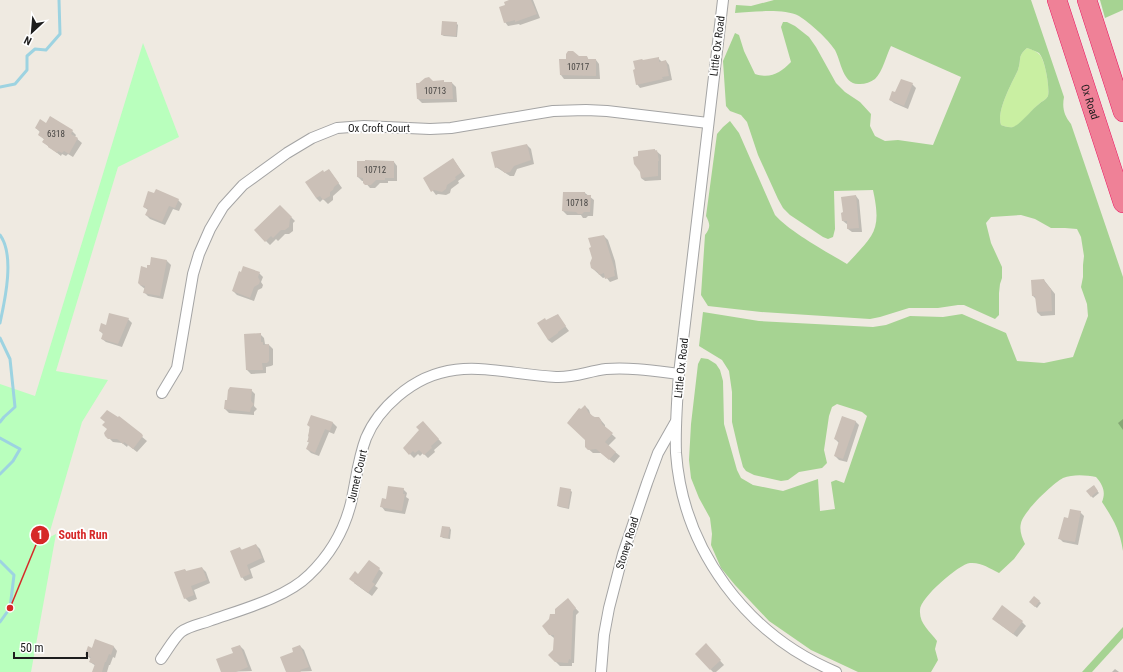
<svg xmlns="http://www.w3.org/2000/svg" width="1123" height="672" font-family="'Roboto Condensed',sans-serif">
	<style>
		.grass { fill: #c9efa2 }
		.forest { fill: #a6d392; fill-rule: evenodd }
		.park { fill: #b9ffbd }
		.shadow { fill: #0003 }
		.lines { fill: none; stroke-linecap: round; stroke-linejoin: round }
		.stream { stroke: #9dd3e1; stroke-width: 3 }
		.building { fill: #cbc0b7 }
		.street-casing { stroke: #a4a4a4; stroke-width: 12 }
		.highway-casing { stroke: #e91360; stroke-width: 20 }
		.street { stroke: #fff; stroke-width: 10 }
		.highway { stroke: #ef8197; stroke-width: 19 }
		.labels { text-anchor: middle; stroke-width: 3.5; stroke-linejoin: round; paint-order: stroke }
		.number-label { font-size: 9px; fill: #484644 }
		.street-label { font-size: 11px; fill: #1d1d1d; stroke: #fff }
		.leader { fill: none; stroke: #d62828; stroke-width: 1.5 }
		.callout-dot { fill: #d62828; stroke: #fff; stroke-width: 1.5 }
		.mark-label { font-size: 12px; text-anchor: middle; font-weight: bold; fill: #fff }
		.callout-label { font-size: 12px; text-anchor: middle; font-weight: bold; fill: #d62828; stroke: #fff; stroke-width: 3.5; stroke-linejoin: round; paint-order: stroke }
	</style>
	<rect width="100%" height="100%" fill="#efeae1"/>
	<path class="grass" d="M1027 48C1031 49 1036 51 1039 54 1045 59 1050 88 1048 96 1046 100 1042 101 1039 104 1032 109 1020 126 1013 127 1009 128 1004 126 1001 125 996 111 1012 83 1018 70 1022 58 1017 57 1027 48Z"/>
	<g class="forest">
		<path d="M774 0H1031L1064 97C1062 108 1064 115 1071 124L1123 277V551C1120 530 1113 519 1102 502 1106 492 1103 485 1096 477 1086 475 1073 474 1063 478 1052 484 1024 511 1021 523 1019 530 1022 538 1025 544L1014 559 999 573C989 568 981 562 970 563 959 564 920 598 920 610 919 624 930 631 937 641L935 649 938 660 931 672H858L811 650 769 621 735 585 721 568 711 545 712 534 710 518 699 498 691 478 689 460 691 424 698 364 701 358 708 359 716 364 720 370 723 381 724 424 737 470 741 478 753 485 783 491 818 479 820 511 835 509 831 482 836 480 844 483 867 416 862 412 837 404 832 407 829 416 824 450 827 463 822 468 799 472 788 480 781 481 754 475 746 471 743 467 739 452 732 422V392L729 371 722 360 699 346 703 312 759 321 873 327 886 325 910 316 943 317 962 314 1006 333 1017 361 1044 363 1073 357 1088 316 1087 304 1081 287 1083 277V265L1084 256 1081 237 1077 229 1065 228H1051L1035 219 1021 215 991 217 986 223 991 243 1002 267V278L1000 284 999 293V315L995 319 964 305H958L938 308H909L880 317 870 319 761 312 708 306 701 295 705 235C711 227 710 224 706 216L717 134 723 127 730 121 739 133 775 215C790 232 827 252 847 264 874 235 882 231 873 190L834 191 835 229 833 237 828 239 823 237 790 215 783 208 778 199 758 155 747 122 741 115 730 111 726 106 723 61 735 33 739 35 744 51 755 74C771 79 780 73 791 62L781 27 783 22H787L795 26 809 37 816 47 836 83 845 92 860 102 871 114 870 126 875 136 885 141 898 140 933 145 961 77 891 46C886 56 883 71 875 79 871 82 865 84 860 84 843 86 841 61 835 50 828 39 810 23 799 16 783 8 753 12 735 13L736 5 751 6ZM1027 48C1031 49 1035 51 1039 53 1045 59 1050 88 1048 96 1046 100 1042 101 1039 104 1032 109 1020 125 1013 127 1009 128 1004 126 1001 125 996 111 1012 83 1018 70 1022 58 1017 57 1027 48Z"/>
		<path d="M1100 0H1123V10L1105 18Z"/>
		<path d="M1123 627V638L1092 672H1082Z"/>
	</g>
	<path class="park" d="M143 43 179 137 118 167 56 371 108 380 82 422 48 538 56 534 31 672H0V384L35 396Z"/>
	<g class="shadow">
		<path d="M512 0H533L540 18 520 25 519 24 508 26 505 22 506 6Z"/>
		<path d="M456 23 458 25 457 37 444 36 442 35Z"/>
		<path d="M579 57H587L589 60H596L599 64 600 79H564L561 75Z"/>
		<path d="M658 58 662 62 666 61 669 65 672 80 640 88 637 84 643 62Z"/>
		<path d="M443 81 445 83H452L456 87 457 102 422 103 418 99 433 82Z"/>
		<path d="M912 84 916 88 908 109 894 103 890 100 896 93Z"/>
		<path d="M46 124 72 131 76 135 75 137 82 143 73 157 68 154 66 156 62 154 61 156 43 142 45 140 39 135 41 133 36 128Z"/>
		<path d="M527 145 531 149 534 164 517 169 514 176H510L496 167Z"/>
		<path d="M655 150 661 155V180L645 181 641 178 640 157Z"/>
		<path d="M453 159 465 176 458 181 459 183 451 189 450 193 446 195 438 194 436 195 424 179Z"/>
		<path d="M394 162 397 166V181H388V183H380L375 188H370L364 181H362L358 177Z"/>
		<path d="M329 170 342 188 333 196V200L328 204 323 199 320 202 316 198 324 173Z"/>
		<path d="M585 193 594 200 593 216H588L586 218H583L581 215H567L563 211Z"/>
		<path d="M856 196 859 200 862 232H852L848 229V225L843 221Z"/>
		<path d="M178 200 182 204 179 211 173 209 165 225 150 219 146 215 148 210 144 207Z"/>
		<path d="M280 206 295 221 293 223V231L289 234H285L278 241 276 239 270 245 255 230Z"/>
		<path d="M604 236 608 240 615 261 618 279 610 282 606 277 603 278 592 268Z"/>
		<path d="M152 258 167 261 171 265 163 299 148 296 144 292 145 289 140 285 148 269 150 266Z"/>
		<path d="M259 273 263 277 261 282 263 285 262 288 258 290 254 301 237 295 233 291Z"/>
		<path d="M1044 280 1055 294V315L1041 316 1037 312V300L1033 296Z"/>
		<path d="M557 315 569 331 552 343 548 340 546 321Z"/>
		<path d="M128 319 132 323 122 347 106 342 102 339 104 335 100 331 106 326Z"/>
		<path d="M260 334 264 338 265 344 269 345 273 349V365L271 366 266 367V373L251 374 247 370 246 335Z"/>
		<path d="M251 390 255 394 254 406 257 409 254 412V415L229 413 225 409Z"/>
		<path d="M585 406 589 410 591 416 599 418 605 425V428L616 438 608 446 620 456 614 463 601 453H593L586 447 581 410Z"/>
		<path d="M311 416 333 423 337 427 334 434 329 432 319 456 311 453 307 449 310 443 308 442Z"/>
		<path d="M119 418 147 441 137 452 128 445 127 447 122 443 113 442 106 435 108 429 105 422Z"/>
		<path d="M1123 419V430L1118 423Z"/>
		<path d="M855 421 859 425 847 462 839 460 835 456 839 443 835 439Z"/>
		<path d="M426 426 442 443 434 450 435 452 428 458 423 453 420 456 418 454 414 458 404 448Z"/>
		<path d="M1093 486 1099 493 1093 498 1087 491Z"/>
		<path d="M403 489 407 493 406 497 409 499 405 514 385 511 382 507 386 500Z"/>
		<path d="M570 490 572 492 569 509 560 507 558 506Z"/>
		<path d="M1080 512 1084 516 1078 545 1063 542 1059 538 1069 519Z"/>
		<path d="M443 527 450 528 451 530 450 539 443 538 441 536Z"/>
		<path d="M256 545 260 549 265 562 250 569 253 578 245 581 242 577 240 548 243 551Z"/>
		<path d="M202 568 206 572 210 583 194 590 197 599 189 602 185 598V570L187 572Z"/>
		<path d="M379 569 383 573 375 586 378 588 372 596 354 583 359 575Z"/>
		<path d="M1034 597 1041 603 1037 608 1032 604Z"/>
		<path d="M568 600 579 612 576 615 574 663H572V666H560L549 655 554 650V638L549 634 556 615Z"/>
		<path d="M997 622H1022L1026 626 1017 637Z"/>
		<path d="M95 641 114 647 117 651 115 658 113 657 110 665H109L107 672H95L96 666 90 662 91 659 86 655 92 649Z"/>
		<path d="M706 645 724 665 716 672H713L696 654Z"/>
		<path d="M240 646 244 650 252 671 222 672Z"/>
		<path d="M300 646 304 650 312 671 287 672 295 652Z"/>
		<path d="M1115 669 1119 672H1112Z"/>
	</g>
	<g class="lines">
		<g class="stream">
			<path d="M0 87 15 84 27 70V56L35 49 46 50 60 34 59 0"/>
			<path d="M0 235C15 255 5 300 0 323"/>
			<path d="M0 338 10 359 15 407 4 417 0 422"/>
			<path d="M0 438 20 449 13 461 0 474"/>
			<path d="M0 561 14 575 10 608 0 622"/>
		</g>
	</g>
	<g class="building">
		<path d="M509 0H531L537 14 515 22V20L504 23 499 7 505 5 504 2Z"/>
		<path d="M442 21 457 22 456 36 441 35Z"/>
		<path d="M568 51H573L579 56H587L588 59H596V76L560 75 559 59H566V54Z"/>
		<path d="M659 57V62L666 60 669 76 662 77 663 79 636 85 633 70 635 69 633 61 642 59 643 60Z"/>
		<path d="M429 77 433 81 444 80V82H452L453 99H417L416 83H419L425 78Z"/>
		<path d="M901 79 913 83 904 106 889 100 892 91 895 92Z"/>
		<path d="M50 116 73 130 71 134 78 138 69 154 64 151 62 153 58 151 57 153 48 147V146L42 142 44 139 38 135 40 131 35 128 40 119 46 123Z"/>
		<path d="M527 144 531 160 514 166 510 172 505 173 498 167 495 168 491 152Z"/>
		<path d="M655 149V151L657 150 659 161H658V176L641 178 640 172 634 164 633 157 638 156V151Z"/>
		<path d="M453 158 462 172 455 177 456 179 447 185 446 189 442 192 434 190 431 192 423 178Z"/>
		<path d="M365 160 394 161V178H385V180H376L371 185H365L363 183V178L357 177V161H365Z"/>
		<path d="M329 169 339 183 334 187 333 190 330 192V196L323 200 320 196 316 198 305 182 323 170 324 172Z"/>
		<path d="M156 189 179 199 175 208 169 206 162 222 145 215 148 209 143 207 148 191 154 193Z"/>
		<path d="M563 192H585V195H591L590 212H584L582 214H578L576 212 562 211Z"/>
		<path d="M856 195 859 228 847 229V221H842L841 213 843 212 841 197Z"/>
		<path d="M280 205 292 217 290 219 289 227 285 230H281L273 238 271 236 265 242 254 230Z"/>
		<path d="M604 235 615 270H614L615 276 605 279 604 273 599 275 598 272 591 268 590 263 592 258 589 248 591 247 588 238Z"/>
		<path d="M151 257 167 260 160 296 143 293 145 286 140 285 138 283 141 266 147 268V265H150Z"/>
		<path d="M243 266 260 272 258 277 260 281 259 284 254 287 250 298 232 291 239 271 241 272Z"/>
		<path d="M1044 279 1045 282 1051 289 1052 311 1037 312 1035 296H1032L1031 280Z"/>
		<path d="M109 313 129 318 118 344 101 339 103 333 99 331 101 323 106 325Z"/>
		<path d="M558 314 566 326 558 332V333L548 340 537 323 545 318 546 320Z"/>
		<path d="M261 333V342H263V345L269 344V361L267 363H262L263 370H246L244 334Z"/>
		<path d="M230 387 252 389 251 401 254 404 251 408 250 412 224 409 225 400H227L228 390Z"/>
		<path d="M585 405 588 412 594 417H599L601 420 602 424 613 433 605 442 616 452 609 460 596 449 588 450 585 447V440L567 423 579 408 581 409Z"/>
		<path d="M107 410 118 417 119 416 142 434 143 436 133 449 124 442 123 444 117 439H108L105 436 104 433 107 429 102 425 105 422 100 418Z"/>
		<path d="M311 415 333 422 330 431 325 429 315 453 306 449 309 442H307L309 437 308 436 310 427 307 425Z"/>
		<path d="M842 416 856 421 843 459 834 456 839 441 834 439Z"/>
		<path d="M423 421 439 439 431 446 432 448 424 455 419 450 415 453 413 451 409 455 403 448 419 430 416 427Z"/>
		<path d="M1094 485 1098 491 1091 497 1086 491Z"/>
		<path d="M388 486 404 488 403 494H405L402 511 380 507 382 498 386 499Z"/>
		<path d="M560 487 571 489 568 508 557 506Z"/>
		<path d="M1070 509 1081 511 1075 542 1058 539 1064 517 1068 518Z"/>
		<path d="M442 526 450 527 448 538 440 537Z"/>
		<path d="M256 544 262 558 247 565 250 574 241 578 230 551 240 547 241 550Z"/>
		<path d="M369 560 380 568 372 582 375 584 368 593 349 579 355 571 358 574Z"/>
		<path d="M202 567 207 580 191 586 194 595 184 599 174 572 185 569 186 571Z"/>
		<path d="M1034 596 1040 601 1035 607 1029 602Z"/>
		<path d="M568 598 576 608 573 611 571 660 569 659 568 663 555 662 548 655 553 650 554 635H549L542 626 549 619 550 614H555V609Z"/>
		<path d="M1002 605 1023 621 1013 634 992 619Z"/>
		<path d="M95 639 114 646 111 655 109 654 106 662H105L102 672H92L95 664 89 662 91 657 85 655 88 646 92 648Z"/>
		<path d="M706 643 721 660 710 670 695 654Z"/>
		<path d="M240 645 248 667 236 672H221L216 659 233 653 231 648Z"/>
		<path d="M300 645 309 667 300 670 301 672H286L280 657 293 652 292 648Z"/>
	</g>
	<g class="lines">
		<defs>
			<g id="street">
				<path d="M723 0 679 374C677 400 675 427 676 453 683 550 747 635 836 672"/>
				<path d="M162 393 177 368 193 274 199 254 210 229 223 207 243 185 287 153 312 138 337 128 364 126 430 129 451 128 553 111 586 110 607 111 708 123"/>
				<path d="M161 659C167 651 174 638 181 632 189 626 201 624 209 621 240 610 286 598 309 575 330 555 344 531 351 503 356 481 358 459 366 438 373 421 385 407 398 396 449 352 497 374 556 377 573 378 589 371 606 369 630 367 655 371 679 374"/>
				<path d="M601 672 604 635 609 608 623 554 647 483 658 453 675 423"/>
			</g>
			<g id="highway">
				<path id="s1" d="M1057 0 1123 203"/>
				<path d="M1087 0 1123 112"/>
			</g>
		</defs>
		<use href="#street" class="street-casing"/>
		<use href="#highway" class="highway-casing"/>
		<use href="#street" class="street"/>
		<use href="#highway" class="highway"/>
	</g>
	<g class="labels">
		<g class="number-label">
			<text x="578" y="70">10717</text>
			<text x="435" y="94">10713</text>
			<text x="56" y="137">6318</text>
			<text x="375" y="173">10712</text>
			<text x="577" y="206">10718</text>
		</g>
		<g class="street-label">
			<text transform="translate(717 46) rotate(-83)" y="4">Little Ox Road</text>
			<text dy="4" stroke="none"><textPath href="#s1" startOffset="107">Ox Road</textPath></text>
			<text x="379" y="132">Ox Croft Court</text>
			<text transform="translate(681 368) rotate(-84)" y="4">Little Ox Road</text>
			<text transform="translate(357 476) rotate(-77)" y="4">Jumet Court</text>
			<text transform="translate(627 543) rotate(-73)" y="4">Stoney Road</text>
		</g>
	</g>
	<path class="leader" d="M10 608L40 535"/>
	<g class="callout-dot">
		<circle cx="10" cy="608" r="4"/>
		<circle cx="40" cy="535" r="10"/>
	</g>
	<g class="mark-label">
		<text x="40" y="539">1</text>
	</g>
	<g class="callout-label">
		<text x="83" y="539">South Run</text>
	</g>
	<g transform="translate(32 32) rotate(206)" stroke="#ffffff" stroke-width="3" paint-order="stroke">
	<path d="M0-3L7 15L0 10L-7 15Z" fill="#1d1d1d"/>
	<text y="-6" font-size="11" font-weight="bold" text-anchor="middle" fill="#1d1d1d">N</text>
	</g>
	<path d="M14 652v6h73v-6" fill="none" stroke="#1d1d1d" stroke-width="2"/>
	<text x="20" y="652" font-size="12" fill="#1d1d1d" stroke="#ffffff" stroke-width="3" paint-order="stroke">50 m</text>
</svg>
